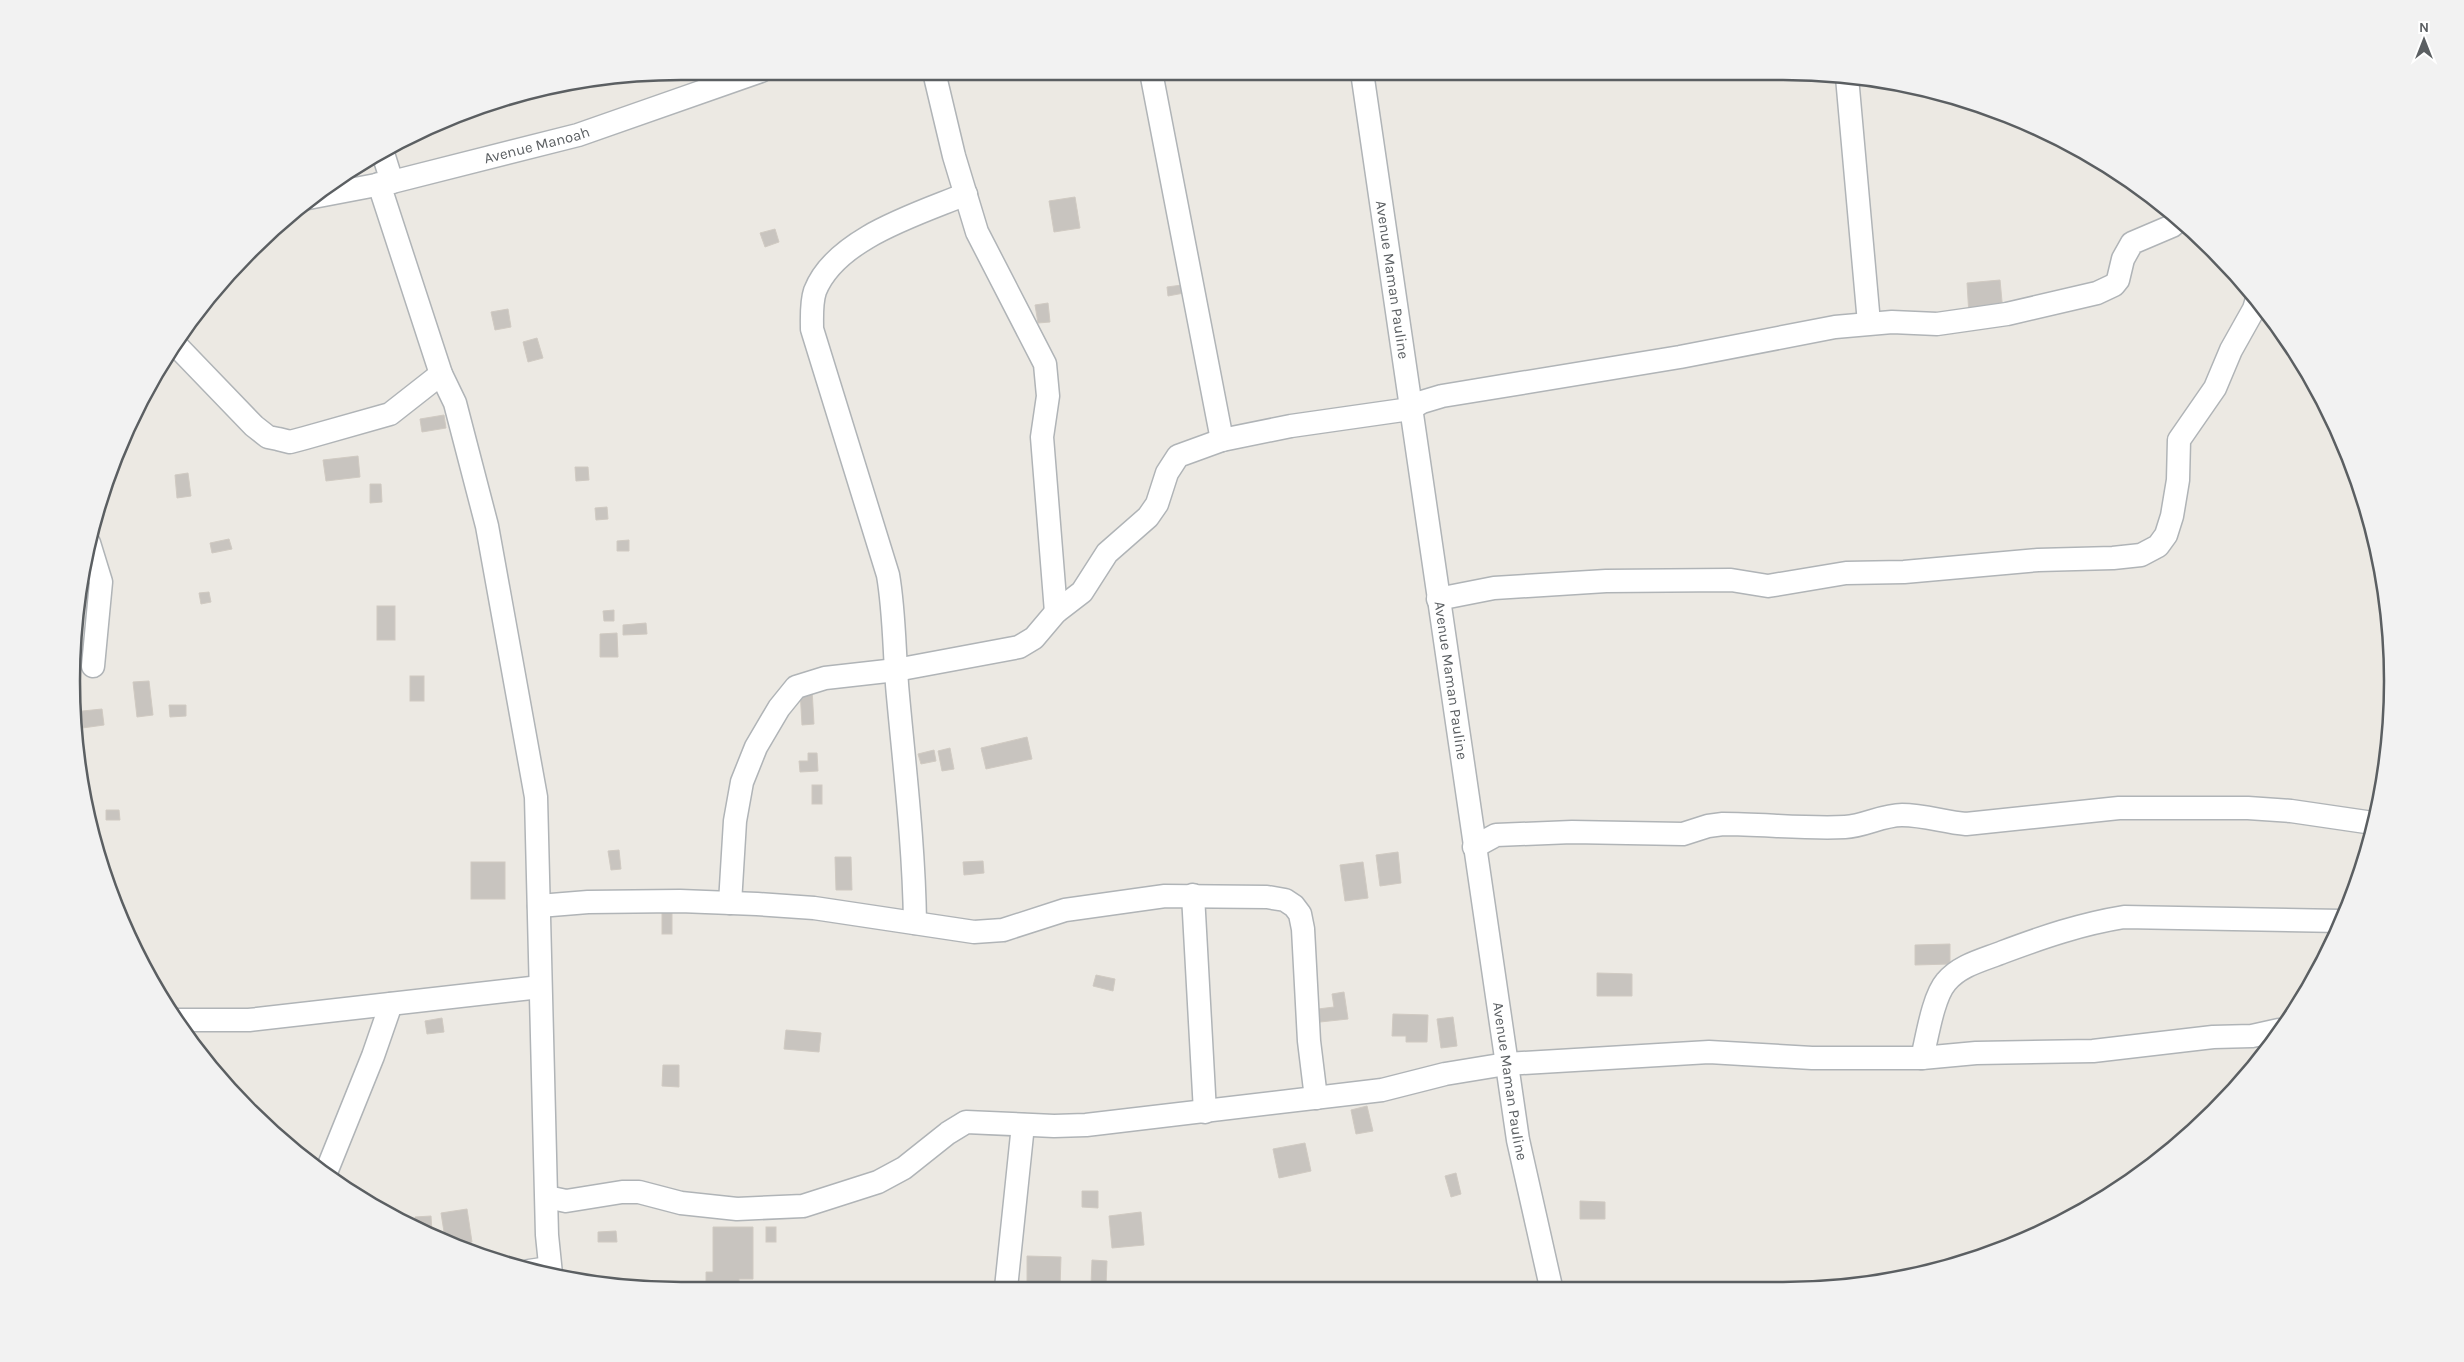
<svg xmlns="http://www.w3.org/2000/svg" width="2464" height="1362" font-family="Karla,sans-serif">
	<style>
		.building { fill: #c8c4bf; stroke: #d0cac2 }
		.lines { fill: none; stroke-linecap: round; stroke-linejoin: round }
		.minor-casing { stroke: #b0b4b7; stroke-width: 25 }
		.minor { stroke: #fff; stroke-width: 22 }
		.labels { text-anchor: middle; stroke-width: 4; stroke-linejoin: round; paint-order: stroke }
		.street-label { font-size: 15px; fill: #5b5f62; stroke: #fff }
		.rim { fill: none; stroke: #5b5f62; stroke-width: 2.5 }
	</style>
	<rect width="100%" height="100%" fill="#ece9e3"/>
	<g class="building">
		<path d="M1075 197 1080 228 1054 232 1049 201Z"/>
		<path d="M775 229 779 242 765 247 760 233Z"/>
		<path d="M2000 280 2003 312 1969 315 1967 283Z"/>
		<path d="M1182 285 1184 293 1168 296 1167 287Z"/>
		<path d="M1048 303 1050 322 1038 323 1035 305Z"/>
		<path d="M508 309 511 327 495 330 491 312Z"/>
		<path d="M537 338 543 358 528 362 523 342Z"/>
		<path d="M444 415 446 428 422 432 420 419Z"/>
		<path d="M358 456 360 477 326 481 323 460Z"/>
		<path d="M575 467H588L589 480 576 481Z"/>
		<path d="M188 473 191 496 177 498 175 475Z"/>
		<path d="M370 484H381L382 502 370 503Z"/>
		<path d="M607 507 608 519 596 520 595 508Z"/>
		<path d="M229 539 232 549 212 553 210 543Z"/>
		<path d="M629 540V551H617V541Z"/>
		<path d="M209 592 211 602 201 604 199 593Z"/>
		<rect x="377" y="606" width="18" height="34"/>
		<path d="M614 610V621H604L603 611Z"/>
		<path d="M646 623 647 634 623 635V625Z"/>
		<path d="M617 633 618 657H600V634Z"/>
		<rect x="410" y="676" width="14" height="25"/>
		<path d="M149 681 153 715 137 717 133 682Z"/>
		<path d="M812 689 814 724 802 725 800 690Z"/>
		<path d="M169 705H186V716L170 717Z"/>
		<path d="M102 709 104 725 75 729 73 712Z"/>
		<path d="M1027 737 1032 759 986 769 981 748Z"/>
		<path d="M950 748 954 769 942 771 938 751Z"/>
		<path d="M934 750 936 761 921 764 918 754Z"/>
		<path d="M808 753H817L818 771 800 772 799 761H808Z"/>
		<rect x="812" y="785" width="10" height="19"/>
		<path d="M106 810H119L120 820H106Z"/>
		<path d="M619 850 621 869 611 870 608 851Z"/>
		<path d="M1398 852 1401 883 1380 886 1376 855Z"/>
		<path d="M835 857H851L852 890H836Z"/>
		<path d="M983 861 984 873 964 875 963 862Z"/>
		<rect x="471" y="862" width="34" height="37"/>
		<path d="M1363 862 1368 898 1345 901 1340 865Z"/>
		<rect x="662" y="912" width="10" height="22"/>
		<path d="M1950 944V964L1915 965V945Z"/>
		<path d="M1597 973 1632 974V996H1597Z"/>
		<path d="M1096 975 1115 979 1113 991 1093 986Z"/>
		<path d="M1344 992 1348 1019 1320 1022 1318 1009 1334 1007 1332 994Z"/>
		<path d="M1393 1014 1428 1015 1427 1042H1406V1036H1392Z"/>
		<path d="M1453 1017 1457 1046 1441 1048 1437 1019Z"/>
		<path d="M442 1018 444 1032 427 1034 425 1021Z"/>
		<path d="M786 1030 821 1033 819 1052 784 1049Z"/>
		<path d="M663 1065H679V1087L662 1086Z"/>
		<path d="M1367 1106 1373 1131 1356 1134 1351 1110Z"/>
		<path d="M1305 1143 1311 1171 1279 1178 1273 1149Z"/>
		<path d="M1456 1173 1461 1194 1451 1197 1445 1176Z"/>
		<path d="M1082 1191H1098V1208L1082 1207Z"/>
		<path d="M1580 1201 1605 1202V1219H1580Z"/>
		<path d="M467 1209 472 1242 461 1244 445 1238 441 1213Z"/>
		<path d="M1141 1212 1144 1245 1112 1248 1109 1216Z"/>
		<path d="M431 1216 432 1232 415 1225V1217Z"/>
		<path d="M713 1227H753V1279H739V1289H706V1272H713Z"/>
		<rect x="766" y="1227" width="10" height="15"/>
		<path d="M616 1231 617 1242H598V1232Z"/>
		<path d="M1027 1256 1061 1257 1060 1288H1027Z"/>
		<path d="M1092 1260 1107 1261 1106 1285H1091Z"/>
	</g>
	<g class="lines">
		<defs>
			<g id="minor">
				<path d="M934 72 954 156 977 232 1045 364 1048 396 1042 437 1056 612"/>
				<path d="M1151 72 1222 440"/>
				<path id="s1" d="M1362 72 1518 1140 1551 1287"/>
				<path d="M1847 77 1869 323"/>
				<path d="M382 150 392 182"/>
				<path d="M379 184 441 374 455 403 487 526 536 797 547 1235 551 1274"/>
				<path id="s2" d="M308 198 392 182 578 135 761 71"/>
				<path d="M174 343 254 426 268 437 278 439 290 442 305 438 390 414 441 374"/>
				<path d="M89 543 101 582 93 666"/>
				<path d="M1438 599 1494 588 1606 581 1731 580 1768 586 1846 573 1904 572 2038 560 2113 558 2141 555 2158 546 2166 535 2172 516 2178 480 2179 440 2215 388 2231 350 2254 309 2257 299"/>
				<path d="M1474 847 1496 835 1572 832 1683 834 1708 826 1723 824C1763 824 1805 829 1845 827 1865 826 1882 815 1902 815 1924 815 1944 822 1966 824L2119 808H2248L2291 811 2373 823"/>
				<path d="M1193 895 1205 1112"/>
				<path d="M730 903 735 821 742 782 756 747 779 708 796 687 825 678 896 670 1019 647 1034 638 1056 612 1082 592 1107 553 1148 517 1157 504 1167 473 1178 456 1222 440 1291 426 1410 409 1422 402 1442 396 1680 357 1835 327 1892 322 1937 324 2007 314 2097 293 2114 285 2118 280 2123 259 2132 243 2172 226 2180 219"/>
				<path d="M539 906 588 902 680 901 757 904 814 908 974 932 1003 930 1065 910 1165 896 1267 897 1285 900 1294 906 1300 914 1303 929 1309 1041 1316 1098"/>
				<path d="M915 923C914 847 905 772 898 696 894 656 895 615 888 575L812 329C812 318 811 303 815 291 836 238 918 214 966 194"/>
				<path d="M174 1020H249L540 987"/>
				<path d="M1922 1058C1927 1038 1933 997 1946 982 1960 965 1983 960 2003 952 2043 937 2081 924 2124 917L2341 921"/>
				<path d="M325 1175 373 1056 391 1004"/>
				<path d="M547 1197 566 1201 622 1192H639L681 1203 737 1209 803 1206 878 1182 904 1168 948 1133 966 1122 1054 1126 1086 1125 1382 1090 1445 1074 1506 1064 1709 1052 1812 1058H1922L1976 1053 2093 1051 2213 1037 2252 1036 2279 1030"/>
				<path d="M529 1271 549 1268"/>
				<path d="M1006 1288 1023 1125"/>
			</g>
		</defs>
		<use href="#minor" class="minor-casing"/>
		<use href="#minor" class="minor"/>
	</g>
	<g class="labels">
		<g class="street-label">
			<text dy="5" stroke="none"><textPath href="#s2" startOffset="235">Avenue Manoah</textPath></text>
			<text dy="5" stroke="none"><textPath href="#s1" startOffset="210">Avenue Maman Pauline</textPath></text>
			<text dy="5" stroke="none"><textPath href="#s1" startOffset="615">Avenue Maman Pauline</textPath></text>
			<text dy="5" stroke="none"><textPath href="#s1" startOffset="1020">Avenue Maman Pauline</textPath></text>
		</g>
	</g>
	<path d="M0 0H2464V1362H0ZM681 80H1783A601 601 0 0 1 2384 681V681A601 601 0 0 1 1783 1282H681A601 601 0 0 1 80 681V681A601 601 0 0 1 681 80Z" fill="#f2f2f2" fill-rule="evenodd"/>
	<path class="rim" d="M681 80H1783A601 601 0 0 1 2384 681V681A601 601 0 0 1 1783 1282H681A601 601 0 0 1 80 681V681A601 601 0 0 1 681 80Z"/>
	<g transform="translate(2424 40)" stroke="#ffffff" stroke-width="4" paint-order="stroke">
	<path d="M0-4L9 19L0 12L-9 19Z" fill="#5b5f62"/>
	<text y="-8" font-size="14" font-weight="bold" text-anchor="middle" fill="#5b5f62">N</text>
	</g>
</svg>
